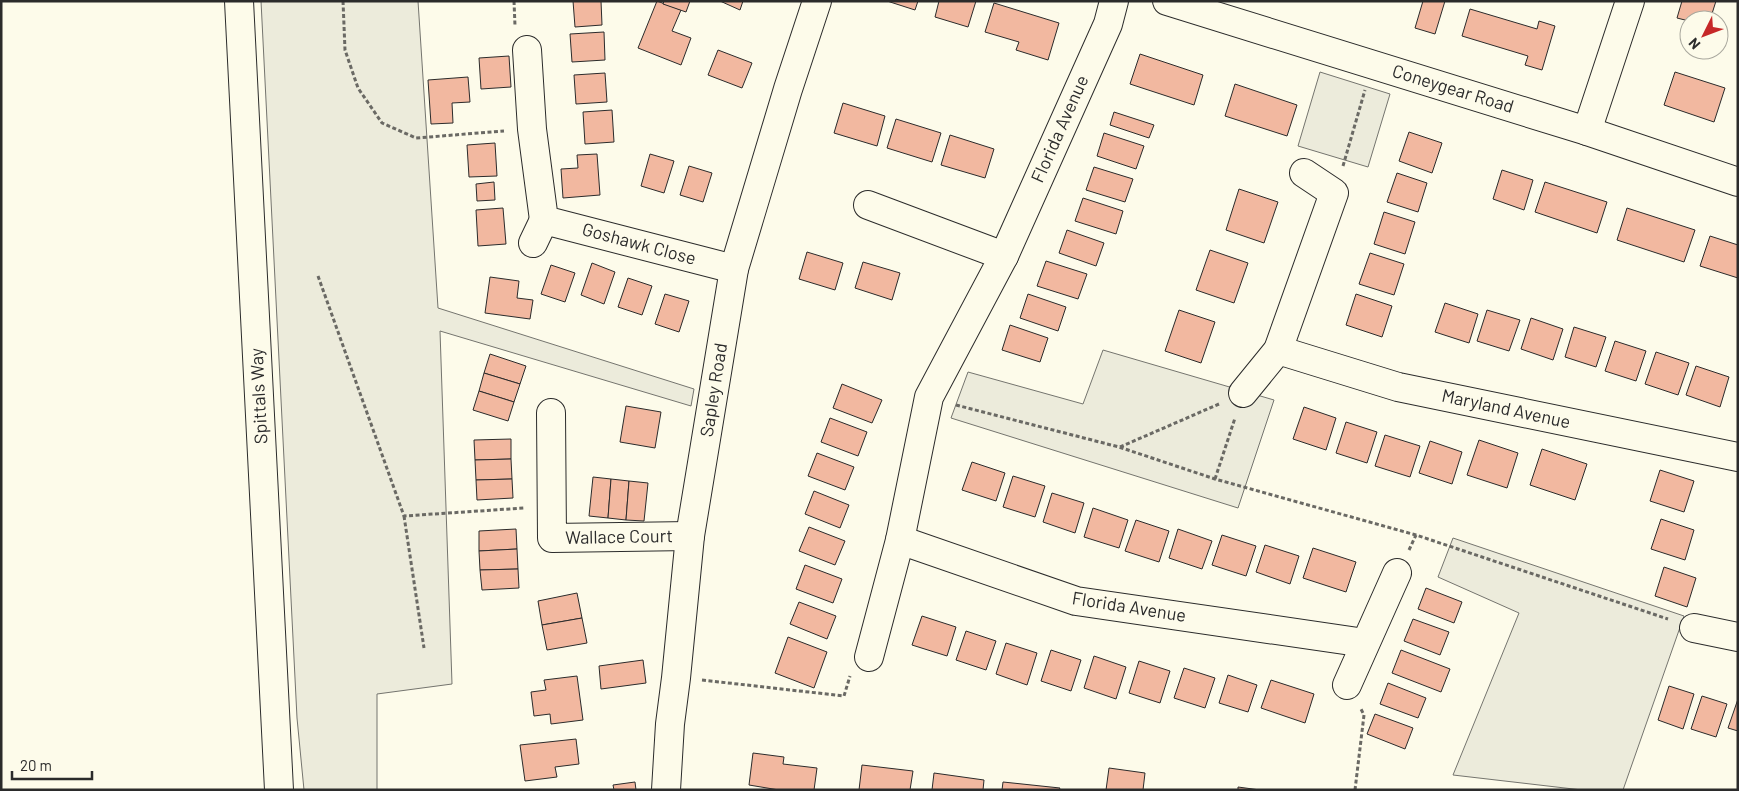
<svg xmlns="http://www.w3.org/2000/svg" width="1739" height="791" font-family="Barlow,sans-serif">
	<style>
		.green { fill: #ecebdb; stroke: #74746e }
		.building { fill: #f2b8a0; stroke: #2b2b2b }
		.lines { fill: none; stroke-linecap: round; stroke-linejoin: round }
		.minor-casing { stroke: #2b2b2b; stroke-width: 30 }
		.highway-casing { stroke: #2b2b2b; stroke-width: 30 }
		.path { stroke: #6a6964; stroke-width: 3; stroke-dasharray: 4 2.5; stroke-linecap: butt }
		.minor { stroke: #fdfbea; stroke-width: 28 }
		.highway { stroke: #fdfbea; stroke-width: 28 }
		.labels { text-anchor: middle; stroke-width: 4; stroke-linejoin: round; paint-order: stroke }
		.street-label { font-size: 18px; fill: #2b2b2b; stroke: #fdfbea }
	</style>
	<rect width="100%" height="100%" fill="#fdfbea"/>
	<g class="green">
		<path d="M261 1H418L438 308 694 389 691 406 440 331 452 684 377 694V790H304L297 718Z"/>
		<path d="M1320 72 1390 94 1368 167 1298 146Z"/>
		<path d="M1103 350 1274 400 1238 508 951 418 968 372 1083 404Z"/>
		<path d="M1453 538 1684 616 1623 790H1582L1453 775 1519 613 1438 577Z"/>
	</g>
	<g class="building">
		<path d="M573 1H601L602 25 575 27Z"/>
		<path d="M657 1 681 10 672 31 691 38 681 65 638 48Z"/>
		<path d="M664 1H690L686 12 663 4Z"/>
		<path d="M720 1H743L740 10Z"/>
		<path d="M887 1H918L915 10Z"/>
		<path d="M939 1H976L968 27 935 17Z"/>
		<path d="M1423 1H1445L1435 34 1415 28Z"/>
		<path d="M1682 1H1716L1710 20H1689V21L1677 18Z"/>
		<path d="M994 3 1059 23 1048 60 1016 50 1019 42 985 32Z"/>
		<path d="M1470 9 1537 29 1539 21 1555 26 1542 70 1525 65 1528 56 1462 36Z"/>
		<path d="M604 32 605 60 572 62 570 34Z"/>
		<path d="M718 50 752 63 742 88 708 75Z"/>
		<path d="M1140 54 1203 75 1194 105 1130 84Z"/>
		<path d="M509 56 511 87 481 89 479 58Z"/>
		<path d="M1675 72 1725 88 1714 122 1664 105Z"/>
		<path d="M605 73 607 102 576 104 574 75Z"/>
		<path d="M468 77 470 102 452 103 453 123 431 124 428 80Z"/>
		<path d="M1235 84 1297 105 1287 136 1225 116Z"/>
		<path d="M843 103 885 116 877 146 834 133Z"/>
		<path d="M612 110 614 142 585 144 583 112Z"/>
		<path d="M1114 112 1154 125 1149 138 1110 125Z"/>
		<path d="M896 119 941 133 932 162 887 148Z"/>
		<path d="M1409 132 1442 143 1432 173 1399 161Z"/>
		<path d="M1104 133 1144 146 1136 169 1097 156Z"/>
		<path d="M950 135 994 149 985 178 941 165Z"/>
		<path d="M495 143 497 176 469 177 467 145Z"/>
		<path d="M597 154 600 195 563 198 561 169 578 168 577 155Z"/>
		<path d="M650 154 674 161 664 193 641 186Z"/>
		<path d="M689 166 712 173 703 202 680 195Z"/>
		<path d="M1094 167 1133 179 1125 202 1086 190Z"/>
		<path d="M1502 170 1533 180 1524 210 1493 199Z"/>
		<path d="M1397 173 1427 183 1418 212 1387 202Z"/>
		<path d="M494 182 495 200 477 201 476 184Z"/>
		<path d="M1545 182 1607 202 1597 233 1535 212Z"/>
		<path d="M1239 189 1278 202 1264 243 1226 230Z"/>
		<path d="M1083 198 1123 211 1116 234 1075 221Z"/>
		<path d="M503 208 506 244 478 246 476 210Z"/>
		<path d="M1627 208 1695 230 1684 262 1617 240Z"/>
		<path d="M1384 212 1415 222 1405 254 1374 244Z"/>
		<path d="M1067 230 1104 243 1096 266 1059 253Z"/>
		<path d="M1710 236 1738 245V278L1700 266Z"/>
		<path d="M1210 250 1248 263 1234 303 1196 290Z"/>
		<path d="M807 252 843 263 835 290 799 279Z"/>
		<path d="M1370 253 1404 264 1394 295 1359 284Z"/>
		<path d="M1046 261 1087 274 1078 299 1037 286Z"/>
		<path d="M863 262 900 273 892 300 855 288Z"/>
		<path d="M592 263 615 272 604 304 581 295Z"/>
		<path d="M551 265 575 273 565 302 541 294Z"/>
		<path d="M490 277 519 281 517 298 533 300 530 319 485 313Z"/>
		<path d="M628 278 652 286 642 315 618 307Z"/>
		<path d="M665 294 689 301 679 332 655 324Z"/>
		<path d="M1028 294 1066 307 1058 331 1020 318Z"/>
		<path d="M1356 294 1392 306 1382 337 1346 325Z"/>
		<path d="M1445 303 1478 314 1469 343 1435 332Z"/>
		<path d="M1179 310 1215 322 1201 363 1165 351Z"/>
		<path d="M1487 310 1520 320 1509 351 1477 341Z"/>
		<path d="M1531 318 1563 329 1553 360 1521 349Z"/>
		<path d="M1010 325 1048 338 1040 362 1002 350Z"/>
		<path d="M1574 327 1606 337 1596 367 1565 357Z"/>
		<path d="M1615 341 1646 351 1636 381 1605 371Z"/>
		<path d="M1656 352 1689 363 1678 395 1645 384Z"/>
		<path d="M490 354 526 366 520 384 484 373Z"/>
		<path d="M1696 366 1729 377 1720 407 1686 395Z"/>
		<path d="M484 373 520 384 514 402 479 391Z"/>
		<path d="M842 384 882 400 872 423 833 408Z"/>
		<path d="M479 391 514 402 508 421 473 410Z"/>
		<path d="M626 406 661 412 655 448 620 442Z"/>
		<path d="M1304 407 1336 418 1326 450 1293 439Z"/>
		<path d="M830 418 867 432 858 456 821 442Z"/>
		<path d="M1346 422 1377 432 1367 463 1336 453Z"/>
		<path d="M1385 435 1420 446 1410 477 1375 466Z"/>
		<path d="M511 439V459L475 460 474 440Z"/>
		<path d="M1479 440 1518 453 1507 488 1467 475Z"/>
		<path d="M1430 441 1462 452 1452 484 1419 473Z"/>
		<path d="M1542 449 1587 464 1575 500 1530 485Z"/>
		<path d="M817 453 854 467 845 490 808 476Z"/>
		<path d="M511 459 512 479 476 480 475 460Z"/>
		<path d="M972 462 1005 473 996 501 962 490Z"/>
		<path d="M1660 470 1694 481 1684 512 1650 501Z"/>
		<path d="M1013 476 1045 486 1035 517 1003 507Z"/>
		<path d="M593 477 611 479 608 518 589 516Z"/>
		<path d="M512 479 513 498 477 500 476 480Z"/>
		<path d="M611 479 629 481 626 520 608 518Z"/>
		<path d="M629 481 648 483 644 521 626 520Z"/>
		<path d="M814 491 849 505 840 528 805 514Z"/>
		<path d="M1052 493 1084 503 1075 533 1043 522Z"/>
		<path d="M1093 508 1128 520 1119 548 1084 537Z"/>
		<path d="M1661 519 1694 530 1685 560 1651 549Z"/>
		<path d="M1136 520 1169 531 1159 562 1125 551Z"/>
		<path d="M809 527 845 541 835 565 799 551Z"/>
		<path d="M516 529 517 549 479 551V531Z"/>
		<path d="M1178 529 1212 541 1202 569 1169 558Z"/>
		<path d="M1222 535 1256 546 1246 576 1212 565Z"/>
		<path d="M1265 545 1299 556 1290 584 1256 572Z"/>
		<path d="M1313 548 1356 562 1346 592 1303 578Z"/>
		<path d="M517 549 518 569 480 570 479 551Z"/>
		<path d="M805 565 842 579 833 603 796 589Z"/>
		<path d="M1664 567 1696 578 1687 607 1655 596Z"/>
		<path d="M518 569 519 588 482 590 480 570Z"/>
		<path d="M1426 588 1462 602 1454 623 1418 609Z"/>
		<path d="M577 593 582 618 542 625 538 601Z"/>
		<path d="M799 602 836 616 827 639 790 624Z"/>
		<path d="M922 616 956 627 947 656 912 645Z"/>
		<path d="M582 618 587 643 547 650 542 625Z"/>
		<path d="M1413 619 1449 632 1440 655 1404 641Z"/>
		<path d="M966 631 996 641 986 670 956 660Z"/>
		<path d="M788 637 827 652 814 688 775 673Z"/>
		<path d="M1006 643 1037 653 1027 685 996 674Z"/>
		<path d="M1051 650 1081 660 1071 691 1041 681Z"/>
		<path d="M1401 650 1450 669 1441 692 1392 673Z"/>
		<path d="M1094 656 1126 667 1116 699 1084 688Z"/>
		<path d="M643 660 646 683 601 689 599 666Z"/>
		<path d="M1139 661 1170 671 1160 703 1129 693Z"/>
		<path d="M1184 668 1215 678 1205 708 1174 698Z"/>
		<path d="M1228 675 1257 685 1248 712 1219 703Z"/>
		<path d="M577 676 583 720 551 724 550 714 534 716 531 692 546 690 544 680Z"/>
		<path d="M1271 680 1314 694 1305 723 1261 708Z"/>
		<path d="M1388 683 1426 698 1418 718 1380 704Z"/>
		<path d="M1669 686 1694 694 1683 729 1658 720Z"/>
		<path d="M1702 696 1727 704 1716 737 1691 729Z"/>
		<path d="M1738 699V731L1728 728Z"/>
		<path d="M1375 714 1413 728 1405 749 1367 734Z"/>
		<path d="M576 739 579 764 555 767 557 777 525 781 520 745Z"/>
		<path d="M753 753 784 757 783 764 817 768 814 790H779L749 785Z"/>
		<path d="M862 765 913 771 910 790H859Z"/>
		<path d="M1109 768 1145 773 1143 790H1106Z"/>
		<path d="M934 773 984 780 983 790H932Z"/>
		<path d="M635 782 636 790H614L613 785Z"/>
		<path d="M1003 782 1060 788 1059 790H1002Z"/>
		<path d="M1238 787 1260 790H1238Z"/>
	</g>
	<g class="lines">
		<defs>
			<g id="minor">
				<path d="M1167 1 1587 131 1738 182"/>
				<path d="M527 50 532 129 544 220 734 269"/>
				<path d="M1587 131 1630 1"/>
				<path d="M868 205 1004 256"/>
				<path d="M533 243 544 220"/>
				<path d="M1278 350 1398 387 1738 457"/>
				<path d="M1243 393 1278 350 1334 193 1304 173"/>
				<path d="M551 413 552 538 690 536"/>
				<path d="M900 540 1076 601 1365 643"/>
				<path d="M1694 628 1738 637"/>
				<path d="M869 657 900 540 929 397 1004 256 1108 24 1114 1"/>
				<path d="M1347 685 1397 573"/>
				<path d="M666 790 670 724 676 678 690 536 734 269 788 89 817 1"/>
			</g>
			<path id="highway" d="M239 1 279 790"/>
		</defs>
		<use href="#minor" class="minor-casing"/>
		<use href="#highway" class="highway-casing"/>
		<g class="path">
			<path d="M343 1 345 50 358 88 382 123 416 138 504 131"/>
			<path d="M514 1 515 26"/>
			<path d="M1343 166 1365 90"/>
			<path d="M318 276 404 516 524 508"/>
			<path d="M956 405 1119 447 1215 479 1416 535 1668 619"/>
			<path d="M1120 447 1219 404"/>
			<path d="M1215 479 1235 418"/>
			<path d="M404 516 424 648"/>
			<path d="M1409 550 1416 535"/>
			<path d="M702 680 844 696 850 676"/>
			<path d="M1355 790 1364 715 1360 707"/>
		</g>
		<use href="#minor" class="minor"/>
		<use href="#highway" class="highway"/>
	</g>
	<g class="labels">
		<g class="street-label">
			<text transform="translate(1453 89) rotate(17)" y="6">Coneygear Road</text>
			<text transform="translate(1060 129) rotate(-66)" y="6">Florida Avenue</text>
			<text transform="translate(639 244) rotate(15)" y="6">Goshawk Close</text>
			<text transform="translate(714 390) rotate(-81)" y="6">Sapley Road</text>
			<text transform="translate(259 396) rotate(-93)" y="6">Spittals Way</text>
			<text transform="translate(1506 409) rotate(12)" y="6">Maryland Avenue</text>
			<text transform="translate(619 537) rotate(-1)" y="6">Wallace Court</text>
			<text transform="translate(1129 607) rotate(9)" y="6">Florida Avenue</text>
		</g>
	</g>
	<rect width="1739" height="791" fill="none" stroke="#2b2b2b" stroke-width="5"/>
	<g transform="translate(1704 35) rotate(228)"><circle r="24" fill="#fdfbea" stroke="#a9a89e"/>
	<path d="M0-4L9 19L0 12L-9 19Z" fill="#c62828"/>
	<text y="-8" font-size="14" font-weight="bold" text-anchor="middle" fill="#2b2b2b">N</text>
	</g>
	<path d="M12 771v8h80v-8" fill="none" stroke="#2b2b2b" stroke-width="2.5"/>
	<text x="20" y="771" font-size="15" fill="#2b2b2b" stroke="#fdfbea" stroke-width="4" paint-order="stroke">20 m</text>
</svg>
